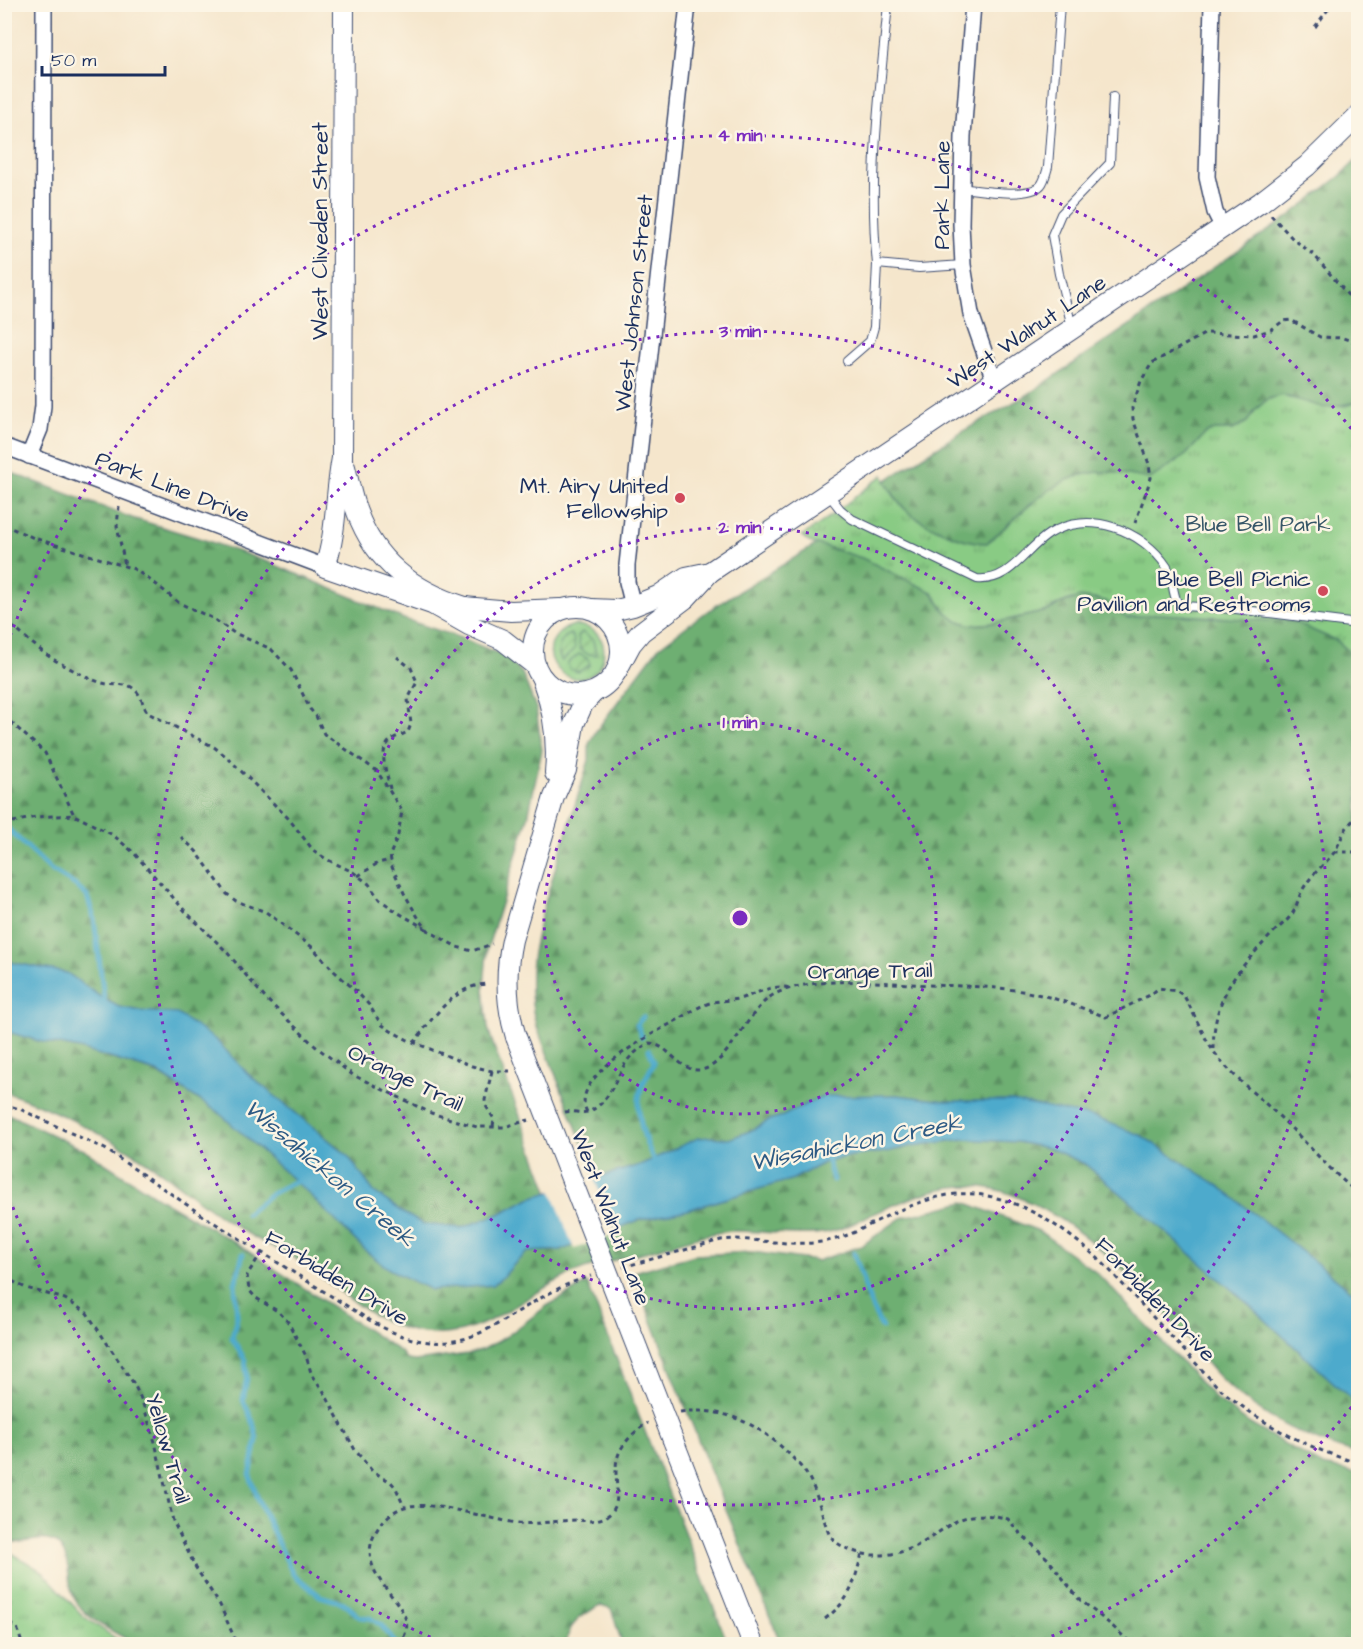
<svg xmlns="http://www.w3.org/2000/svg" width="1363" height="1649" font-family="'Architects Daughter',sans-serif">
	<style>
		.grass { fill: url(#grass-tufts); stroke: #527d71; stroke-width: 1.5 }
		.forest { fill: url(#forest-firs); stroke: #446f68; stroke-width: 1.5 }
		.garden { fill: url(#garden-furrows); stroke: #527d71; stroke-width: 1.5 }
		.water { fill: #4eaacc; stroke: #346c95; stroke-width: 1.5 }
		.pier { fill: #f5e6cc }
		.lines { fill: none; stroke-linecap: round; stroke-linejoin: round }
		.stream { stroke: #4eaacc; stroke-width: 5 }
		.service-casing { stroke: #3c4a6e; stroke-width: 10 }
		.minor-casing { stroke: #3c4a6e; stroke-width: 18 }
		.tertiary-casing { stroke: #3c4a6e; stroke-width: 22 }
		.path { stroke: #3c4a6e; stroke-width: 3; stroke-dasharray: 4.5 4.5; stroke-linecap: butt }
		.service { stroke: #fff; stroke-width: 8 }
		.minor { stroke: #fff; stroke-width: 15 }
		.tertiary { stroke: #fff; stroke-width: 20 }
		.tertiary-bridge-casing { stroke: #3c4a6e; stroke-width: 22; stroke-linecap: butt }
		.tertiary-bridge { stroke: #fff; stroke-width: 20 }
		.ring { fill: none; stroke: #7b2cbf; stroke-width: 3; stroke-dasharray: 3 6 }
		.poi-dot { fill: #d1495b; stroke: #fcf5e5; stroke-width: 2 }
		.labels { text-anchor: middle; stroke-width: 5; stroke-linejoin: round; paint-order: stroke }
		.street-label { font-size: 22px; fill: #1b2f5e; stroke: #fcf5e5 }
		.poi-label { font-size: 22px; fill: #1b2f5e; stroke: #fcf5e5; text-anchor: end }
		.park-label { font-size: 22px; fill: #365668; stroke: #fcf5e5 }
		.water-label { font-size: 24px; font-style: italic; fill: #2d5a84; stroke: #fcf5e5 }
		.centre { fill: #7b2cbf; stroke: #fcf5e5; stroke-width: 3 }
		.ring-label { font-size: 18px; text-anchor: middle; font-weight: bold; fill: #7b2cbf; stroke: #fcf5e5; stroke-width: 5; stroke-linejoin: round; paint-order: stroke }
	</style>
	<defs>
		<pattern id="grass-tufts" width="24" height="20" patternUnits="userSpaceOnUse" patternTransform="scale(1.5)"><rect width="24" height="20" fill="#89cb84"/><path d="M3 7l-1-3M5 7V3M7 7l1-3M15 17l-1-3M17 17v-4M19 17l1-3" fill="none" stroke="#6fa56f"/></pattern>
		<pattern id="forest-firs" width="22" height="20" patternUnits="userSpaceOnUse" patternTransform="scale(1.5)"><rect width="22" height="20" fill="#6eaf72"/><path d="M5 1l3.5 6h-7zM16 11l3.5 6h-7z" fill="#5a8f61"/></pattern>
		<pattern id="garden-furrows" width="10" height="10" patternUnits="userSpaceOnUse" patternTransform="scale(1.5)"><rect width="10" height="10" fill="#89cb84"/><path d="M-1 1l2-2M0 10L10 0M9 11l2-2" fill="none" stroke="#6fa56f"/></pattern>
	</defs>
	<rect width="100%" height="100%" fill="#fcf5e5"/>
	<filter id="ink" filterUnits="userSpaceOnUse"><feTurbulence type="fractalNoise" baseFrequency=".0167" numOctaves="2"/><feDisplacementMap in="SourceGraphic" scale="12" xChannelSelector="R" yChannelSelector="G"/><feConvolveMatrix kernelMatrix="1 2 1 2 8 2 1 2 1" color-interpolation-filters="sRGB"/></filter>
	<filter id="wash" filterUnits="userSpaceOnUse"><feTurbulence type="fractalNoise" baseFrequency=".008" numOctaves="4" result="noise"/><feDisplacementMap in="SourceGraphic" scale="24" xChannelSelector="R" yChannelSelector="G"/><feGaussianBlur stdDeviation="1.35" result="paint"/><feColorMatrix in="noise" values="0 0 0 0 0 0 0 0 0 0 0 0 0 0 0 0 0 1.4 0 .05"/><feComposite in="paint" operator="in"/></filter>
	<g filter="url(#wash)">
		<rect width="100%" height="100%" fill="#f5e6cc"/>
		<g class="grass">
			<path d="M1282 395 1289 398 1345 406 1358 402V659L1337 641 1318 633 1219 617 1158 614 1127 618 1106 602 1098 599H1071L1059 604 1048 611 994 623 971 625 957 621 945 611 932 592 836 550 809 542 802 536 824 521 883 475C887 485 895 499 903 507 921 524 962 543 987 543 1023 513 1057 469 1109 472 1122 473 1137 477 1150 479L1186 455 1206 433 1215 430H1232L1247 422 1256 409 1268 399Z"/>
			<path d="M574 625C619 626 609 685 572 678 565 676 558 671 554 664 544 646 557 630 574 625Z"/>
			<path d="M5 1549 43 1572 83 1616 124 1644H5Z"/>
		</g>
		<g class="forest">
			<path d="M1358 159V402L1325 408 1282 395 1268 399 1256 409 1247 422 1232 430H1215L1206 433 1186 455 1150 479C1137 477 1122 473 1109 472 1057 469 1023 513 987 543 963 543 917 523 901 505 895 498 891 489 885 481L958 434 1027 395 1288 217 1339 177Z"/>
			<path d="M4 470 132 518 205 540 268 562 404 619 461 638 504 656 522 673 536 708 542 750 528 817 487 950 484 988 488 1028 494 1047 549 1193 530 1198 499 1214 461 1228 423 1224 405 1214 374 1192 347 1155 249 1075 216 1040 140 1011 119 1007 102 998 67 973 5 961Z"/>
			<path d="M817 544 862 558 932 592 945 611 957 621 971 625 994 623 1048 611 1059 604 1080 597 1106 601 1127 618 1158 614 1294 622 1337 641 1358 659V1296L1219 1186 944 1101 897 1095 812 1101 783 1116 772 1119 750 1131 729 1139 712 1137 684 1146 640 1165 596 1178 536 1025C522 970 538 927 553 876 565 837 577 799 589 760V744L596 731 658 648 700 616 733 595Z"/>
			<path d="M5 1031 39 1041 80 1049 156 1072 218 1112 305 1190 367 1252 389 1269 431 1290 493 1285 504 1276 517 1261 528 1252 562 1250 639 1220 683 1211 793 1179 827 1161 851 1156 886 1152 912 1146 964 1139 1018 1142 1052 1149 1085 1164 1130 1201 1246 1302 1358 1405V1454C1310 1442 1259 1416 1223 1381 1203 1361 1186 1337 1168 1316 1123 1266 1061 1206 994 1189 949 1178 909 1199 868 1216 857 1222 845 1228 833 1231 800 1239 765 1230 732 1231 701 1233 671 1246 641 1253 619 1259 596 1264 574 1273 528 1291 487 1337 434 1334 373 1331 341 1287 293 1257 282 1250 270 1246 259 1240 247 1234 236 1226 225 1219 197 1201 172 1178 144 1160 106 1135 47 1106 5 1092Z"/>
			<path d="M4 1112 84 1150 165 1202 231 1240 401 1352 407 1360 415 1361 468 1354 484 1349 507 1336 547 1306 587 1283 728 1644H622L611 1608 601 1605C585 1613 566 1624 567 1644H136C116 1633 85 1620 74 1598 66 1582 72 1558 58 1545 43 1532 21 1548 5 1540Z"/>
			<path d="M964 1202 1039 1231 1097 1273 1215 1398 1250 1424 1323 1466 1358 1473V1644H781L717 1488 633 1273 644 1269 695 1255 752 1252 817 1261 861 1246 901 1218Z"/>
		</g>
		<g class="garden">
			<path d="M582 632 593 640 596 655 587 654 580 649 578 636Z"/>
			<path d="M570 634 573 637 575 649 562 661C555 652 560 639 570 634Z"/>
			<path d="M579 654 588 659 590 665 578 672 570 669 567 664Z"/>
		</g>
		<path class="water" d="M4 961 67 973 102 998 119 1007 140 1011 177 1014 216 1040 249 1075 347 1155 374 1192 405 1214 423 1224 461 1228 499 1214 530 1198 640 1165 698 1138 712 1137 729 1139 750 1131 772 1119 783 1116 812 1101 826 1096 897 1095 944 1101H1012L1094 1117 1142 1136 1219 1186 1358 1296V1405L1246 1302 1130 1201 1085 1164 1052 1149 1018 1142 964 1139 912 1146 886 1152 851 1156 827 1161 793 1179 683 1211 639 1220 562 1250 528 1252 517 1261 504 1276 493 1285 431 1290 389 1269 367 1252 305 1190 218 1112 157 1072 80 1049 39 1041 5 1031Z"/>
		<path class="pier" d="M593 1176 616 1233 574 1249 551 1189Z"/>
		<g class="lines">
			<g class="stream">
				<path d="M7 828 51 870 75 885 87 896 94 918 105 1006"/>
				<path d="M642 1037 637 1024 643 1017"/>
				<path d="M649 1050 654 1062C650 1072 644 1079 641 1089 634 1112 645 1143 656 1164"/>
				<path d="M826 1155 833 1180"/>
				<path d="M246 1214 271 1194 299 1179"/>
				<path d="M854 1253 872 1308 882 1328"/>
				<path d="M243 1254 235 1284 237 1317 232 1338 245 1360 247 1377 243 1400 253 1422 257 1439 250 1476 259 1502 293 1574 320 1596 344 1603 360 1617 370 1618 381 1625 396 1644"/>
			</g>
		</g>
	</g>
	<g filter="url(#ink)">
		<g class="lines">
			<defs>
				<g id="service">
					<path d="M961 188C979 190 1029 199 1041 185 1045 180 1046 173 1048 167L1060 4"/>
					<path d="M877 264C868 178 880 90 888 4"/>
					<path d="M1072 327 1059 274 1052 235 1061 214 1110 163 1113 97"/>
					<path d="M847 361 870 341 874 327 877 264 919 268 963 265"/>
					<path d="M829 495 840 509 852 519 977 579C1010 582 1024 550 1049 534 1088 509 1143 530 1167 567 1173 577 1172 591 1177 602L1182 606 1236 609 1358 624"/>
				</g>
				<g id="minor">
					<path d="M973 4 963 136 961 224 963 265 971 314 994 380"/>
					<path d="M1212 4 1207 177 1215 212 1223 228"/>
					<path d="M4 446 325 567"/>
					<path d="M29 456 40 429 43 406 44 4"/>
					<path d="M633 606 627 582V565L688 4"/>
				</g>
				<g id="tertiary">
					<path d="M344 4 342 458C335 495 337 532 325 567L432 604 469 625 503 640 535 665"/>
					<path d="M345 467C349 482 351 497 357 512 375 562 415 592 465 607"/>
					<path d="M452 606 511 611 560 609"/>
					<circle cx="577" cy="651" r="44"/>
					<path d="M591 609 616 610 633 606 658 596 686 577 710 572"/>
					<path d="M616 672 631 644 641 632 686 598 710 572 1261 202 1307 166 1358 116"/>
					<path d="M542 679C554 710 558 740 555 773"/>
					<path d="M516 1037C506 1005 505 973 512 940L554 797 566 770 574 724 583 704 594 692"/>
					<path d="M673 1440 753 1644"/>
				</g>
			</defs>
			<use href="#service" class="service-casing"/>
			<use href="#minor" class="minor-casing"/>
			<use href="#tertiary" class="tertiary-casing"/>
			<g class="path">
				<path d="M1354 24 1358 23"/>
				<path d="M1315 27 1332 4"/>
				<path d="M1271 215 1293 239 1314 255 1358 307"/>
				<path d="M119 506 117 526 125 566"/>
				<path d="M1135 523 1151 478 1149 464 1133 419 1132 408 1141 381 1152 363 1206 333 1254 335 1271 330 1283 321 1291 320 1320 337 1343 338 1358 343"/>
				<path d="M4 525 34 538 134 569 157 585 179 603 212 618 234 633 271 649 291 670 310 709 316 716 324 734 377 771 402 811 398 835 390 855 392 867 404 893 419 919 429 931 457 947 472 951 492 944"/>
				<path d="M4 621C24 634 39 652 60 663 73 670 94 682 107 684 117 686 126 682 134 689 142 695 142 705 148 713L214 747 227 757 289 819 313 850 326 859 353 872 369 884 379 899 397 912 428 930"/>
				<path d="M4 716 45 753 74 815"/>
				<path d="M390 789C388 775 377 753 390 741 394 737 402 735 408 732L411 724 408 699 417 682 411 668 397 657"/>
				<path d="M4 824 36 817 74 815 113 835 133 852 185 911 226 951 265 998 315 1046 353 1075 431 1113 477 1127H504L529 1120"/>
				<path d="M181 837 196 851 227 894 236 901 266 912 312 947 334 971 357 992 369 1005 381 1024 391 1031 408 1040 472 1066 492 1071H510"/>
				<path d="M1334 852H1358"/>
				<path d="M358 876 378 863 391 860"/>
				<path d="M414 1043C431 1019 456 984 488 984"/>
				<path d="M1213 1049C1214 997 1235 973 1269 937 1276 929 1286 923 1292 914 1297 907 1298 897 1303 889 1311 875 1323 866 1333 854 1342 841 1343 826 1358 817"/>
				<path d="M492 1071 485 1100 486 1106 494 1119 493 1127"/>
				<path d="M4 1104 22 1110 105 1149 205 1217 371 1321C472 1380 504 1301 591 1276"/>
				<path d="M565 1112C572 1110 581 1114 588 1112 610 1103 615 1078 627 1061 633 1053 641 1048 649 1043 670 1045 678 1071 700 1070 728 1068 748 1007 775 994 813 975 886 983 928 985 963 986 998 986 1032 993 1057 998 1082 1008 1106 1017L1150 995 1159 988 1177 991 1184 996C1195 1014 1202 1035 1214 1052 1234 1079 1260 1097 1283 1120 1308 1144 1330 1171 1358 1193"/>
				<path d="M587 1112C567 1076 658 1031 681 1018 691 1012 699 1006 710 1003 720 1000 731 1001 742 998 759 993 772 984 790 988"/>
				<path d="M262 1252 247 1275 249 1290 256 1298 279 1312 288 1322 306 1356 312 1376 323 1390 355 1450 372 1471 391 1482 396 1488 404 1507"/>
				<path d="M623 1267 721 1240 734 1239C761 1240 795 1246 821 1242 853 1238 876 1219 905 1208 921 1202 940 1195 957 1194 1012 1190 1064 1228 1102 1262L1216 1385C1257 1422 1306 1448 1358 1463"/>
				<path d="M4 1277 26 1288 65 1299 87 1313 134 1384 142 1401 155 1442 173 1521 196 1568 220 1605 237 1644"/>
				<path d="M680 1412C724 1406 761 1425 791 1456 798 1463 804 1470 809 1478 818 1495 822 1516 829 1534 836 1544 844 1548 856 1552 879 1559 906 1554 927 1540 940 1532 952 1521 967 1517 980 1514 996 1515 1008 1519L1018 1531 1048 1559 1078 1598 1111 1625 1132 1644"/>
				<path d="M825 1619C852 1598 853 1585 862 1554"/>
				<path d="M4 1633 12 1625 17 1627 22 1644"/>
				<path d="M398 1644C435 1607 339 1579 381 1524 386 1517 394 1511 402 1508 427 1498 490 1520 518 1523 538 1525 558 1520 577 1520 583 1520 589 1522 595 1520 631 1514 610 1479 618 1456 622 1443 637 1429 648 1423"/>
			</g>
			<use href="#service" class="service"/>
			<use href="#minor" class="minor"/>
			<use href="#tertiary" class="tertiary"/>
			<defs>
				<path id="tertiary-bridge" d="M516 1037 673 1440"/>
			</defs>
			<use href="#tertiary-bridge" class="tertiary-bridge-casing"/>
			<use href="#tertiary-bridge" class="tertiary-bridge"/>
		</g>
	</g>
	<g class="ring">
		<circle cx="740" cy="918" r="196"/>
		<circle cx="740" cy="918" r="391"/>
		<circle cx="740" cy="918" r="587"/>
		<path d="M1357 1400A783 783 0 0 1 1033 1644M447 1644A783 783 0 0 1 7 1192M7 644A783 783 0 0 1 1357 436"/>
	</g>
	<g class="poi-dot">
		<circle cx="680" cy="498" r="6"/>
		<circle cx="1323" cy="591" r="6"/>
	</g>
	<g class="labels">
		<g class="street-label">
			<text transform="translate(941 195) rotate(-90)" y="8">Park Lane</text>
			<text transform="translate(319 231) rotate(-90)" y="8">West Cliveden Street</text>
			<text transform="translate(633 303) rotate(-84)" y="8">West Johnson Street</text>
			<text transform="translate(1026 331) rotate(-34)" y="8">West Walnut Lane</text>
			<text transform="translate(173 486) rotate(21)" y="8">Park Line Drive</text>
			<text transform="translate(870 970) rotate(-1)" y="8">Orange Trail</text>
			<text transform="translate(406 1077) rotate(26)" y="8">Orange Trail</text>
			<text transform="translate(612 1217) rotate(69)" y="8">West Walnut Lane</text>
			<text transform="translate(337 1277) rotate(31)" y="8">Forbidden Drive</text>
			<text transform="translate(1156 1299) rotate(46)" y="8">Forbidden Drive</text>
			<text transform="translate(169 1448) rotate(74)" y="8">Yellow Trail</text>
		</g>
		<g class="poi-label">
			<text x="668" y="493">Mt. Airy United<tspan x="668" dy="25">Fellowship</tspan></text>
			<text x="1311" y="586">Blue Bell Picnic<tspan x="1311" dy="25">Pavilion and Restrooms</tspan></text>
		</g>
		<g class="park-label">
			<text x="1258" y="531">Blue Bell Park</text>
		</g>
		<g class="water-label">
			<text transform="translate(856 1142) rotate(-11)" y="8">Wissahickon Creek</text>
			<text transform="translate(330 1173) rotate(40)" y="8">Wissahickon Creek</text>
		</g>
	</g>
	<circle cx="740" cy="918" r="9" class="centre"/>
	<g class="ring-label">
		<text x="740" y="141">4 min</text>
		<text x="740" y="337">3 min</text>
		<text x="740" y="533">2 min</text>
		<text x="740" y="728">1 min</text>
	</g>
	<rect width="1363" height="1649" fill="none" stroke="#fcf5e5" stroke-width="24"/>
	<path d="M42 66v9h123v-9" fill="none" stroke="#1b2f5e" stroke-width="3"/>
	<text x="51" y="66" font-size="18" fill="#1b2f5e" stroke="#fcf5e5" stroke-width="4.5" paint-order="stroke">50 m</text>
</svg>
